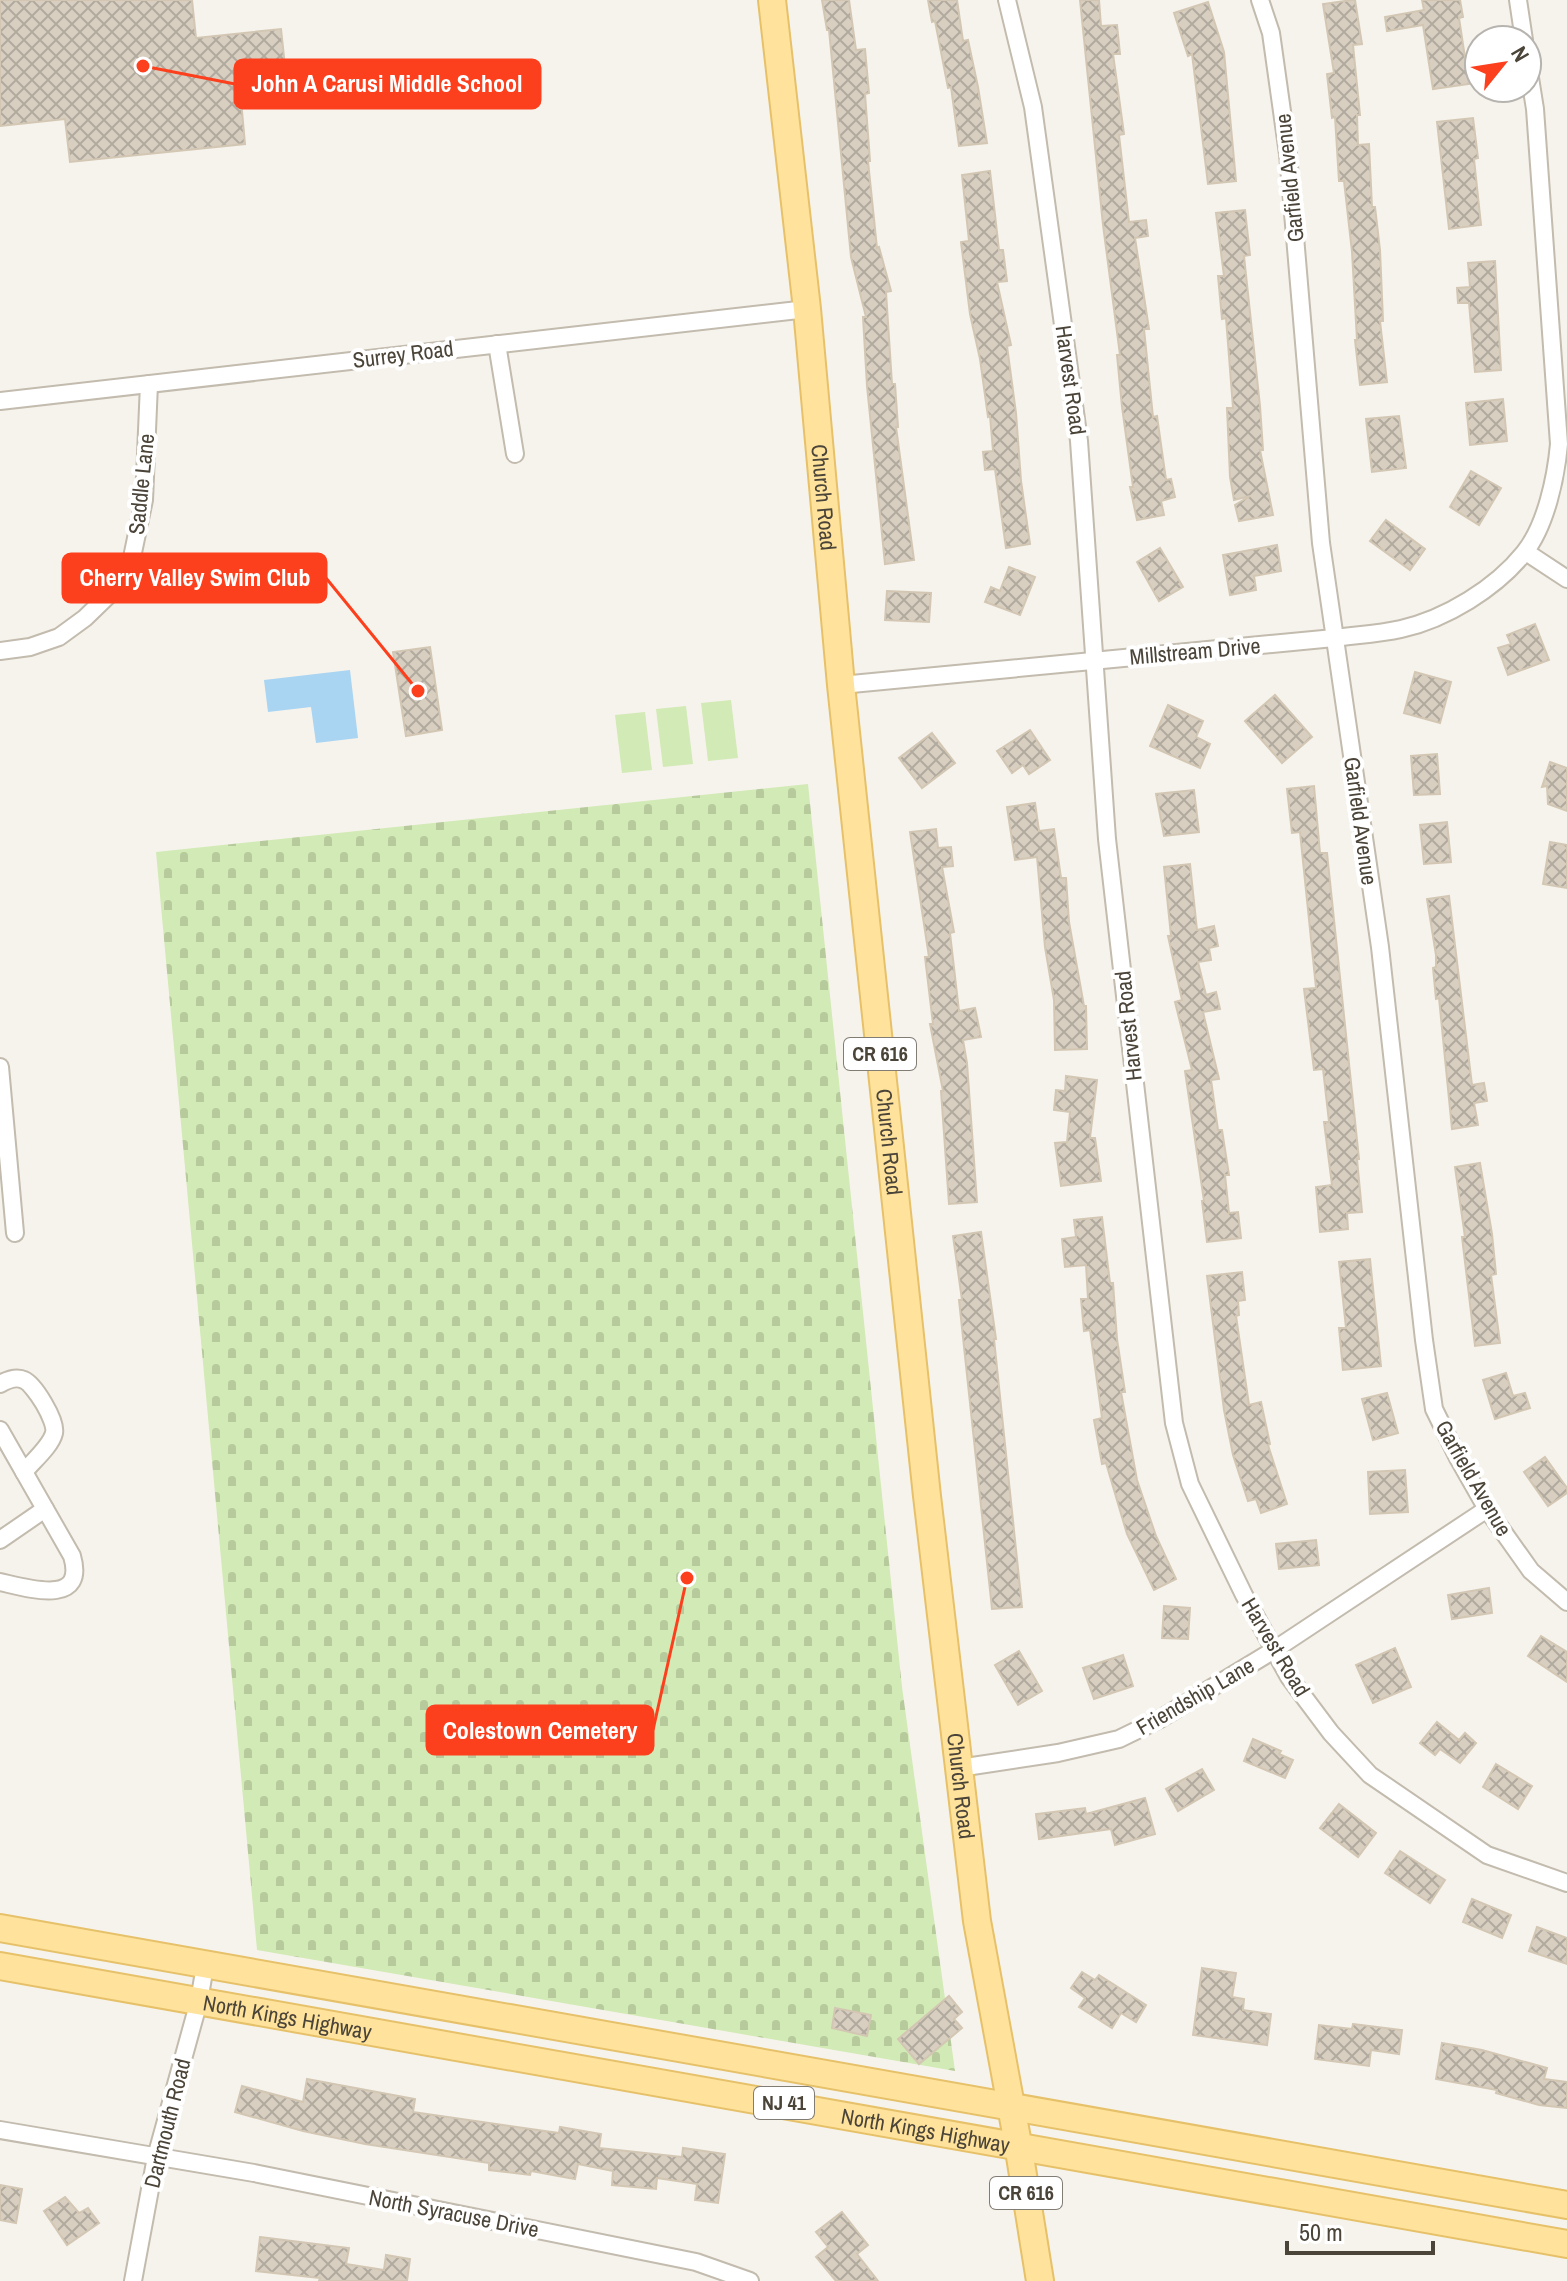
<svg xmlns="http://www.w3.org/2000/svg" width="1567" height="2281" font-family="'Archivo Narrow',sans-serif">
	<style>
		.cemetery { fill: url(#cemetery-stones) }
		.green { fill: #d2eab5 }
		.water { fill: #a9d4f2 }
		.building { fill: url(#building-cross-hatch); stroke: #d3c7b4; stroke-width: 2 }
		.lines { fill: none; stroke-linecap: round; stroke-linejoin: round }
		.minor-casing { stroke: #c2bbae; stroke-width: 20 }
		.primary-casing { stroke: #e6c16a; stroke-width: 30 }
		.minor { stroke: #fff; stroke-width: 16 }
		.primary { stroke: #ffe39c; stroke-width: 26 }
		.labels { text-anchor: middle; stroke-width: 8; stroke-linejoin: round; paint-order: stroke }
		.shield { fill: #fff; stroke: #817c74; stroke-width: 2 }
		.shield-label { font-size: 20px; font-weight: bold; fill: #4b4439 }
		.street-label { font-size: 22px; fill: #4b4439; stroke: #fff }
		.leader { fill: none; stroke: #fc3f1d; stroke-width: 3 }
		.callout-dot { fill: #fc3f1d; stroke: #fff; stroke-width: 3 }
		.callout { fill: #fc3f1d; stroke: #fc3f1d; stroke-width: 3 }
		.callout-label { font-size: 24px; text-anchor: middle; font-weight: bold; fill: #fff }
	</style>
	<defs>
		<pattern id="cemetery-stones" width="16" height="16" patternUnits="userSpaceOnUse" patternTransform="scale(2)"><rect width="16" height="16" fill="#d2eab5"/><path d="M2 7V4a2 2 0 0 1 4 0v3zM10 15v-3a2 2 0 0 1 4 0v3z" fill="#b6ca9c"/></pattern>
		<pattern id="building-cross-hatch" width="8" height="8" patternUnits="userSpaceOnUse" patternTransform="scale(2)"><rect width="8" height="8" fill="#d8cfc1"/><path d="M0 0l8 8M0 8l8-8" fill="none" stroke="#b1aa9e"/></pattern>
	</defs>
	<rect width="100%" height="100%" fill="#f6f3ec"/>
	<path class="cemetery" d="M808 784 902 1687 955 2071 257 1950 156 852Z"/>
	<g class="green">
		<path d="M731 700 738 758 708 761 701 703Z"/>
		<path d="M686 706 693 764 663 767 656 709Z"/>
		<path d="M645 712 652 770 622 773 615 715Z"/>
	</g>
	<path class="water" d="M350 670 358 738 316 743 311 707 268 712 264 680Z"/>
	<g class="building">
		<path d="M0 0H192L196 38 281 29 288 94 241 100 245 144 70 162 65 119 0 126Z"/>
		<path d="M822 0H849L856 50 865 49 869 93 865 94 870 161H868L877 248 879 247 891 291 886 292 892 384H895L898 427H896L914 560 885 564 867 386 863 317H866L851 257 829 30H827Z"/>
		<path d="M928 0H957L963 41 968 40 978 87 987 143 959 146 951 87 948 88 935 21 932 22Z"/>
		<path d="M1080 0H1099L1101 26 1117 25 1120 54H1113L1124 134 1119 135 1129 222 1146 220 1148 236 1135 238 1149 329H1144L1153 417 1157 416 1166 480 1171 479 1175 497 1161 501 1164 515 1137 520 1130 487H1133L1122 407 1117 355H1120L1103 225Z"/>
		<path d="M1352 0H1355L1362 44 1353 45 1360 115H1357L1358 145 1369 144 1372 207H1375L1380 250 1383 321H1380L1387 382 1360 385 1355 340H1357L1352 252 1344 181H1339L1335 117 1332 118 1327 74 1334 73 1323 4Z"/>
		<path d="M1422 0H1460L1463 17 1459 18 1469 84 1433 89 1423 25 1387 31 1385 17 1424 10Z"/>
		<path d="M1208 2 1224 52 1236 181 1208 184 1192 54 1188 56 1174 13Z"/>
		<path d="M1473 118 1478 158 1474 159 1481 225 1449 229 1437 122Z"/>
		<path d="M990 171 999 250H1003L1007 281 997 282 1011 345 1007 346 1016 413 1021 481 1030 544 1006 548 995 469 985 470 983 452 993 451 990 416 988 417 980 359 970 314 961 242 969 241 962 175Z"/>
		<path d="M1245 210 1250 255 1244 256 1260 406 1263 450H1260L1273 515 1239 521 1235 505 1250 496 1234 500 1230 477 1227 408H1233L1226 318 1222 319 1218 276H1224L1216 213Z"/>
		<path d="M1495 261 1501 370 1475 372 1469 303H1458L1457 288 1470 287 1468 263Z"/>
		<path d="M1503 399 1507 441 1470 445 1466 403Z"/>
		<path d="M1399 416 1406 468 1372 472 1366 419Z"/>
		<path d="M1471 471 1501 488 1479 525 1450 507Z"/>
		<path d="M1386 520 1425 549 1410 570 1370 541Z"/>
		<path d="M1277 545 1281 571 1254 576 1256 590 1230 595 1223 555Z"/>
		<path d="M1160 548 1183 587 1159 601 1137 562Z"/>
		<path d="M1009 567 1035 577 1020 615 985 602 991 587 1000 591Z"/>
		<path d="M887 591 931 593 929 622 885 620Z"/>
		<path d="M1535 624 1549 660 1508 675 1498 648 1511 644 1507 635Z"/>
		<path d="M430 647 442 730 406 736 393 652Z"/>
		<path d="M1415 672 1451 682 1440 723 1404 713Z"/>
		<path d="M1275 695 1312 737 1282 763 1245 721Z"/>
		<path d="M1168 705 1203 721 1196 737 1210 744 1200 768 1150 746Z"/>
		<path d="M1030 730 1050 760 1029 774 1023 765 1012 773 997 751Z"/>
		<path d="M932 733 955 763 922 788 899 758Z"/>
		<path d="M1437 754 1440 794 1414 795 1411 756Z"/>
		<path d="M1550 762 1567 768V811L1548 804 1547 786 1542 787Z"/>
		<path d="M1314 786 1320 853H1327L1359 1159H1357L1362 1212 1347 1213 1348 1229 1320 1232 1316 1187 1332 1185 1324 1122H1329L1323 1069 1314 1070 1304 989 1316 988 1300 832 1292 833 1287 789Z"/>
		<path d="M1194 790 1199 832 1164 836 1156 794Z"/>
		<path d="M1035 803 1039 831 1054 829 1061 878H1066L1069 922 1084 1006H1086L1087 1049 1055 1050 1054 1000 1045 947 1037 857 1015 860 1007 807Z"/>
		<path d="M1447 822 1451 862 1424 864 1420 825Z"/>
		<path d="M936 829 938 848 951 847 953 866 942 867 954 932 950 933 959 1011 975 1008 981 1037 963 1040 967 1063 977 1202 949 1204 941 1091H943L930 1024H933L925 957H929L910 832Z"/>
		<path d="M1550 842 1567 845V888L1543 884Z"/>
		<path d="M1190 864 1197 930 1214 926 1218 946 1209 948 1211 960 1198 962 1206 995 1216 992 1220 1009 1203 1012 1219 1079 1211 1080 1218 1130H1222L1229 1175H1225L1229 1213 1238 1212 1241 1238 1207 1242 1202 1201H1204L1185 1071 1192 1070 1175 1002 1182 1000 1168 936H1171L1164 867Z"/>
		<path d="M1449 896 1472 1085 1484 1083 1487 1101 1474 1103 1478 1125 1452 1129 1439 998 1436 999 1433 968 1436 967V955L1427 899Z"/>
		<path d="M1066 1076 1097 1080 1090 1138H1095L1101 1181 1061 1186 1055 1143 1067 1142 1070 1112 1054 1110 1056 1090 1065 1091Z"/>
		<path d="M1480 1163 1492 1234 1496 1274 1491 1275 1500 1343 1475 1346 1462 1237H1465L1455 1167Z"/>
		<path d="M1102 1217 1110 1283H1113L1117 1339 1125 1392H1121L1137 1480 1156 1536 1176 1579 1154 1590 1127 1534 1106 1463 1102 1464 1094 1420 1102 1418 1090 1330 1084 1331 1081 1299H1088L1086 1265 1065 1267 1062 1239 1076 1237 1074 1220Z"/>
		<path d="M981 1232 996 1339H994L1022 1607 992 1609 959 1300H962L953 1236Z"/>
		<path d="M1370 1259 1381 1366 1343 1370 1339 1328H1346L1339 1262Z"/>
		<path d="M1242 1272 1245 1300 1238 1301 1239 1315 1236 1316 1249 1405 1261 1402 1270 1444 1268 1445 1287 1504 1261 1513 1256 1499 1248 1501 1233 1455 1224 1410 1207 1276Z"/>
		<path d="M1506 1373 1513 1396 1525 1393 1530 1408 1495 1419 1483 1380Z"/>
		<path d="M1387 1393 1398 1433 1373 1440 1362 1399Z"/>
		<path d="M1545 1457 1567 1488V1493L1548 1506 1524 1472Z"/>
		<path d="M1405 1470 1408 1512 1370 1514 1368 1472Z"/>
		<path d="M1316 1540 1319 1565 1279 1569 1276 1544Z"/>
		<path d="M1489 1588 1492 1613 1452 1619 1448 1595Z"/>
		<path d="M1164 1606 1190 1608 1188 1639 1162 1638Z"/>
		<path d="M1541 1636 1567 1652V1682L1528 1656Z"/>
		<path d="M1395 1648 1411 1687 1373 1703 1356 1665Z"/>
		<path d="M1019 1651 1042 1691 1018 1705 995 1665Z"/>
		<path d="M1123 1655 1133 1686 1094 1699 1083 1668Z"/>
		<path d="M1437 1722 1459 1740 1465 1733 1476 1743 1460 1763 1440 1749 1435 1755 1420 1743Z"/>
		<path d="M1253 1739 1281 1751 1279 1754 1293 1760 1285 1778 1244 1761Z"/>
		<path d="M1496 1764 1532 1786 1518 1809 1483 1787Z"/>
		<path d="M1202 1769 1214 1790 1178 1811 1166 1789Z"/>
		<path d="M1145 1798 1155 1834 1115 1845 1111 1829 1039 1839 1036 1814 1085 1808 1086 1814Z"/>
		<path d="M1339 1804 1376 1833 1358 1857 1320 1828Z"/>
		<path d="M1400 1851 1445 1880 1430 1903 1385 1873Z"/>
		<path d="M1472 1899 1511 1915 1502 1938 1463 1922Z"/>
		<path d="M1537 1927 1567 1938V1964L1529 1951Z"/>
		<path d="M1202 1968 1236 1973 1232 1997 1244 1999 1243 2010 1271 2014 1267 2045 1193 2035Z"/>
		<path d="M1082 1972 1095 1980 1099 1975 1146 2005 1136 2022 1121 2013 1112 2028 1079 2007 1085 1998 1071 1988Z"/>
		<path d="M949 1996 962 2012 954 2019 962 2028 919 2064 898 2039Z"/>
		<path d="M835 2008 871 2015 867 2036 832 2028Z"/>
		<path d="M1353 2024 1402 2030 1399 2054 1371 2050 1369 2066 1315 2059 1319 2025 1352 2029Z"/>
		<path d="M1442 2043 1482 2050 1547 2068 1544 2079 1567 2082V2108L1539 2105 1496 2093 1497 2090 1436 2079Z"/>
		<path d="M307 2079 415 2099 413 2112 559 2133 560 2127 601 2134 599 2148 682 2157 683 2148 725 2154 718 2203 695 2200 697 2184 657 2178 656 2189 612 2185 613 2171 578 2164 575 2179 531 2171 530 2175 489 2170V2163L365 2144 303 2131 235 2112 242 2086 303 2102Z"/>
		<path d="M0 2185 22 2189 16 2223 0 2220Z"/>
		<path d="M65 2197 79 2213 88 2208 99 2223 67 2245 44 2211Z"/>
		<path d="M842 2212 868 2245 857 2254 878 2281H836L816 2257 828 2247 816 2232Z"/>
		<path d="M260 2237 349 2248 346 2264 384 2270 386 2255 410 2259 407 2281H319L320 2278 256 2271Z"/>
	</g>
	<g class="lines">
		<defs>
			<g id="minor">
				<path d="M1007 0 1033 107 1079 441 1107 839 1174 1423 1190 1484 1244 1595 1289 1677 1331 1733 1370 1775 1487 1855 1567 1883"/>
				<path d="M1260 0 1271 33 1288 154 1321 543 1380 947 1424 1340 1434 1409 1458 1458 1487 1509 1531 1571 1567 1602"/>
				<path d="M1518 0 1524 40"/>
				<path d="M497 344 515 454"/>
				<path d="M0 401 807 309"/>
				<path d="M1526 552 1567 579"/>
				<path d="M0 651 30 647 59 637 85 618 117 587 130 567 144 500 149 384"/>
				<path d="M841 685 1334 638C1356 635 1379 634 1401 629 1446 619 1496 588 1524 553 1546 526 1556 477 1559 444L1535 109 1527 59"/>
				<path d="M0 1067 15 1233"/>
				<path d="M0 1384C7 1380 16 1376 24 1380 34 1384 57 1421 54 1433 51 1446 33 1461 24 1472L0 1430"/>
				<path d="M0 1540 45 1509"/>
				<path d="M0 1582C27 1588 87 1607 72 1556L24 1472"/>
				<path d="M959 1768 1058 1753 1119 1739 1160 1719 1274 1650 1487 1509"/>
				<path d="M0 2130 254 2173 696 2262 750 2281"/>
				<path d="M133 2281 156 2157 199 2001 205 1966"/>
			</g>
			<g id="primary">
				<path id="s1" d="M772 0 807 309 841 685 927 1496 977 1921 1018 2144 1040 2281"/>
				<path d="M0 1928 1567 2205"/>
				<path id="s2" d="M0 1966 1567 2244"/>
			</g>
		</defs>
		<use href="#minor" class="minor-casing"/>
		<use href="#primary" class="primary-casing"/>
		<use href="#minor" class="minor"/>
		<use href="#primary" class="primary"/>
	</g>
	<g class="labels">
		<g class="shield">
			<rect x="844" y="1038" width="72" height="32" rx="6"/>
			<rect x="754" y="2087" width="60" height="32" rx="6"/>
			<rect x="990" y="2177" width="72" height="32" rx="6"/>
		</g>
		<g class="shield-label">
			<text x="880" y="1061">CR 616</text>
			<text x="784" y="2110">NJ 41</text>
			<text x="1026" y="2200">CR 616</text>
		</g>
		<g class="street-label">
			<text transform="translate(1289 178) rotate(-96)" y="8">Garfield Avenue</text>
			<text transform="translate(403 354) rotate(-7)" y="8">Surrey Road</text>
			<text transform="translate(1071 380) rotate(82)" y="8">Harvest Road</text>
			<text transform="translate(141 484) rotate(-84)" y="8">Saddle Lane</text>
			<text dy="8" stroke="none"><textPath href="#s1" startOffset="500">Church Road</textPath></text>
			<text transform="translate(1195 651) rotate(-5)" y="8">Millstream Drive</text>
			<text transform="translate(1361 821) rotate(82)" y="8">Garfield Avenue</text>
			<text transform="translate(1128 1026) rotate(-96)" y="8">Harvest Road</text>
			<text dy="8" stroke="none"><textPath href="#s1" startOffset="1148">Church Road</textPath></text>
			<text transform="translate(1474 1478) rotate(60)" y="8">Garfield Avenue</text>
			<text transform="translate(1276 1647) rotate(59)" y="8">Harvest Road</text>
			<text transform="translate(1195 1696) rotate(-30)" y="8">Friendship Lane</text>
			<text dy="8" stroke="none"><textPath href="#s1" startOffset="1796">Church Road</textPath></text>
			<text dy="8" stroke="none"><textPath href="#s2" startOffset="292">North Kings Highway</textPath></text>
			<text transform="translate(167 2123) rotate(-76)" y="8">Dartmouth Road</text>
			<text dy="8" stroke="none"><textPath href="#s2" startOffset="940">North Kings Highway</textPath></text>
			<text transform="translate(454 2213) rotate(11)" y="8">North Syracuse Drive</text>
		</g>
	</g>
	<path class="leader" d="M143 66L235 84M418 691L326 578M687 1578L653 1730"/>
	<g class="callout-dot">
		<circle cx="143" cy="66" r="8"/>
		<circle cx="418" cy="691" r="8"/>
		<circle cx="687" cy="1578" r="8"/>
	</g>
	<g class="callout">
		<rect x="235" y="60" width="305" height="48" rx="8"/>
		<rect x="63" y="554" width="263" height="48" rx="8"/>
		<rect x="427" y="1706" width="226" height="48" rx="8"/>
	</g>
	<g class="callout-label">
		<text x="387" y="92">John A Carusi Middle School</text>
		<text x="195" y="586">Cherry Valley Swim Club</text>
		<text x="540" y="1739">Colestown Cemetery</text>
	</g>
	<g transform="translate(1503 64) rotate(60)"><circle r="38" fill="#ffffff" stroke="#b7b4b0" stroke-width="2"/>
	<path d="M0-6L14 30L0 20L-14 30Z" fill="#fc3f1d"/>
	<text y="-12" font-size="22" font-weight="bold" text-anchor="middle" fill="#4b4439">N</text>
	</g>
	<path d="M1287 2241v12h146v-12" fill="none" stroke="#4b4439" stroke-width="4"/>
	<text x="1299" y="2241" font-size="24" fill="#4b4439" stroke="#ffffff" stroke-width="6" paint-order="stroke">50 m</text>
</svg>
